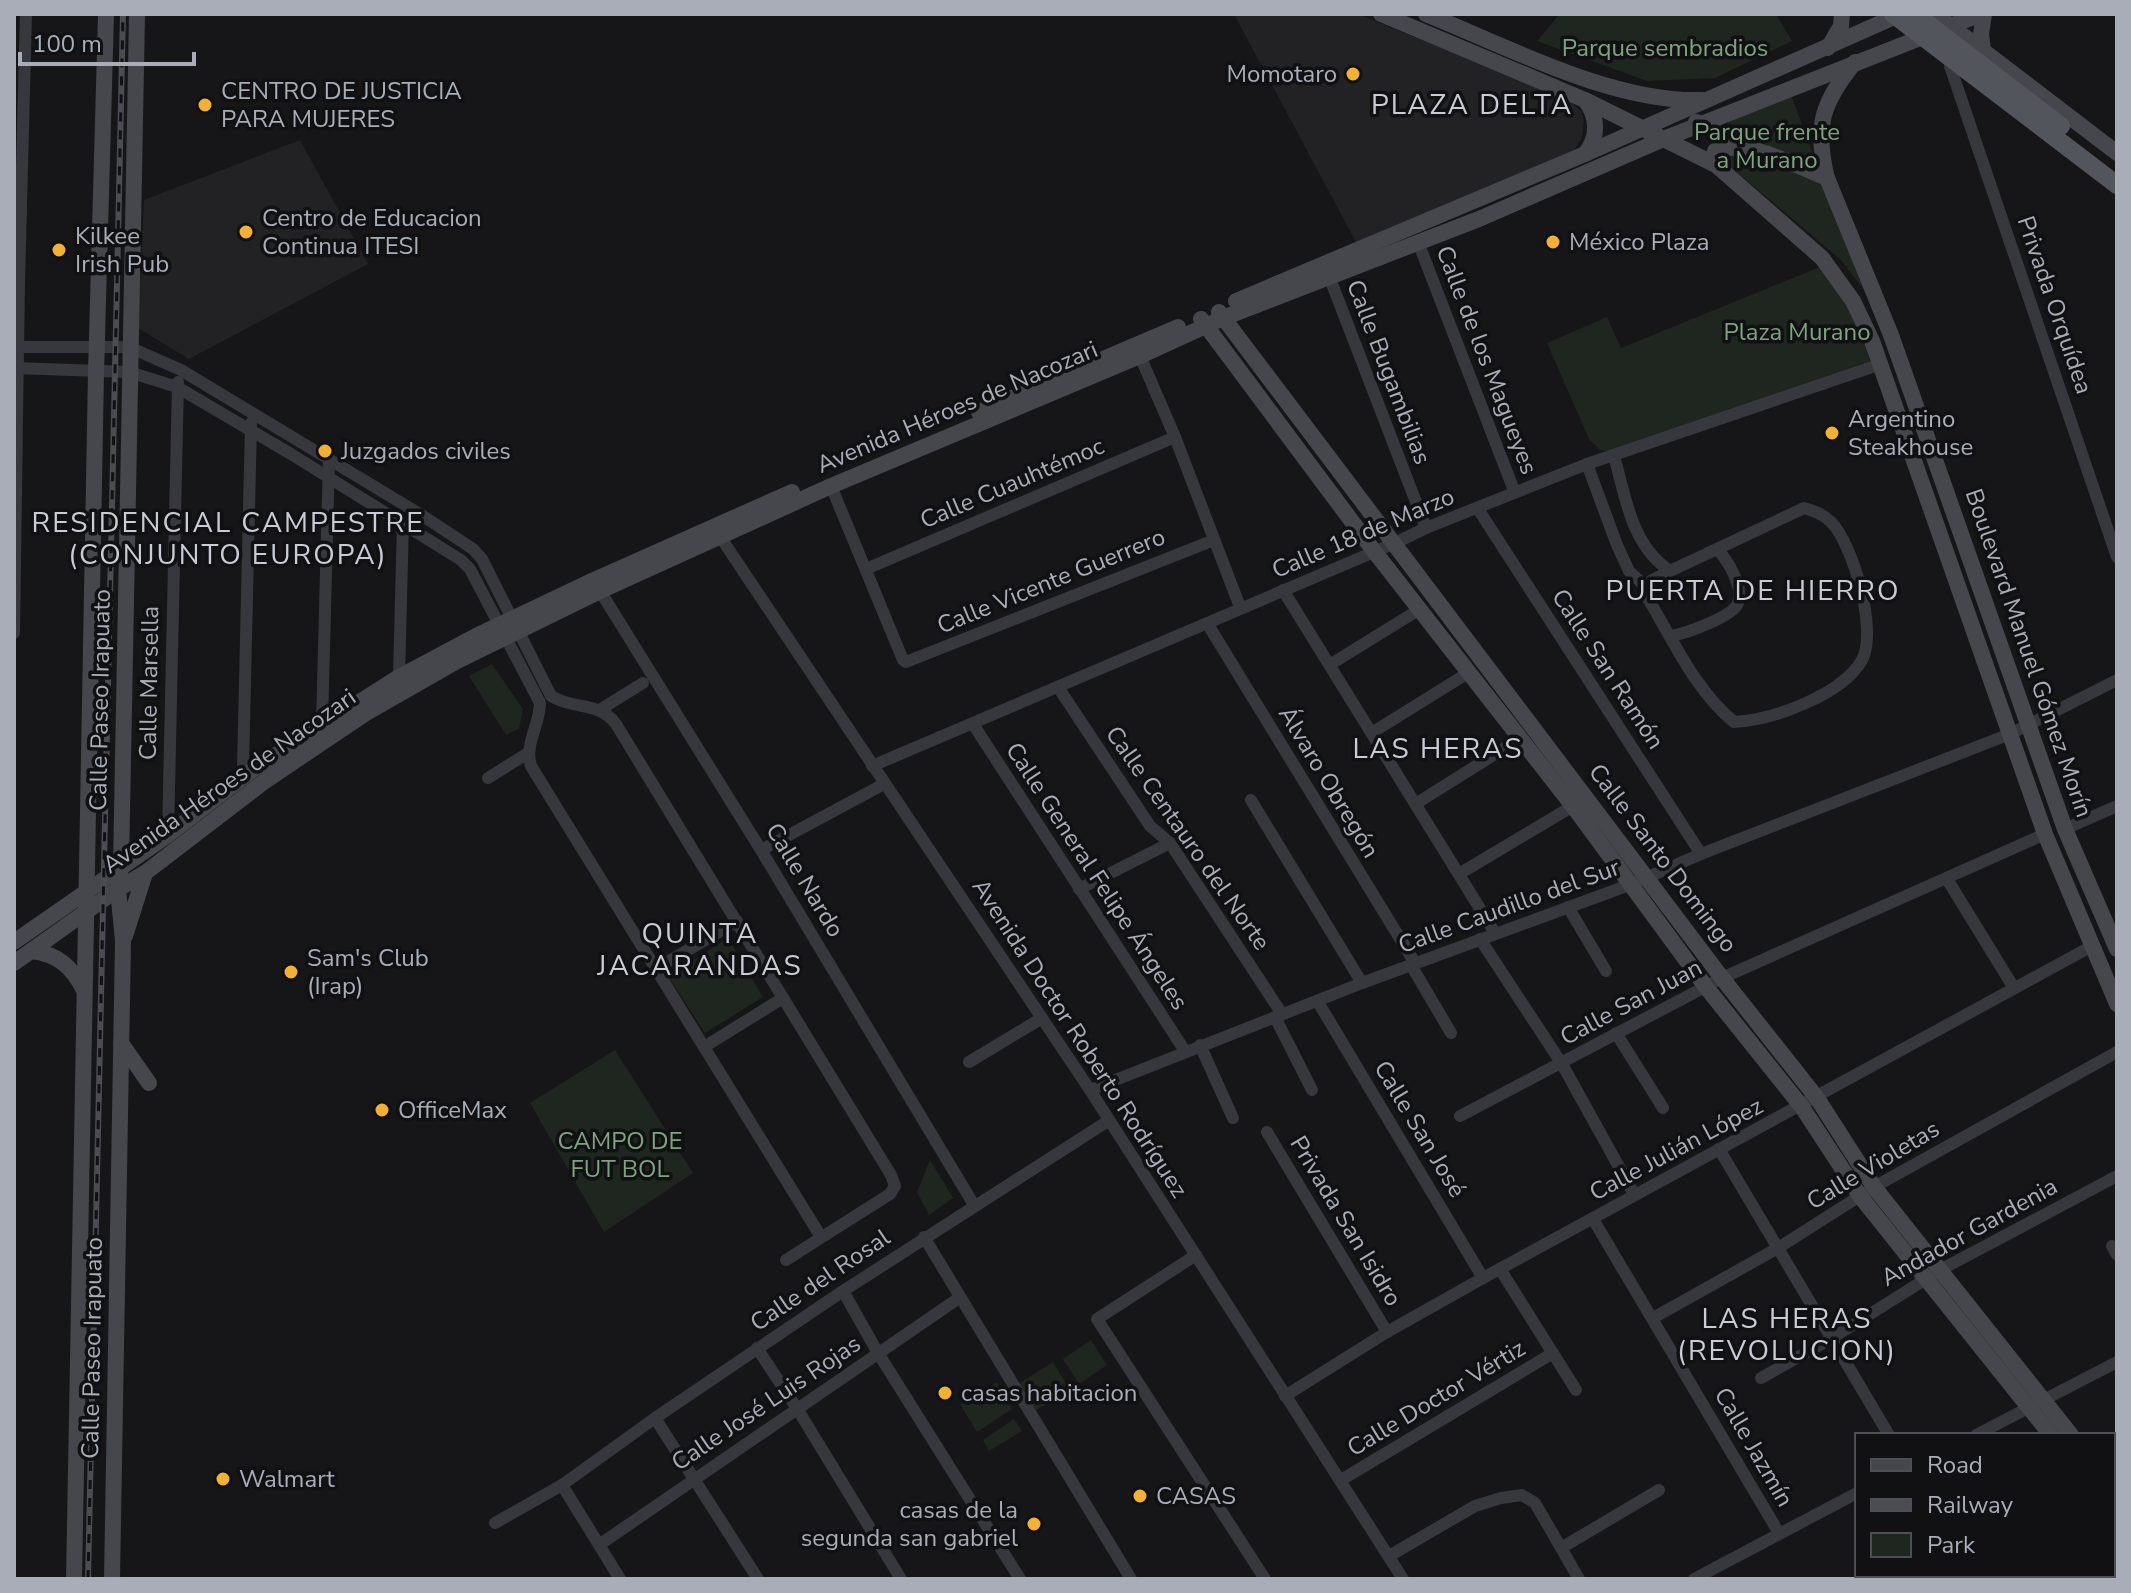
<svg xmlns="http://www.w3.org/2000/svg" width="2131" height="1593" font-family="'Nunito Sans',sans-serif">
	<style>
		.built { fill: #222225 }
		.green { fill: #1e261f }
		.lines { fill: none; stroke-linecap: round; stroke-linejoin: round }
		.street { stroke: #37383d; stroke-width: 12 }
		.secondary { stroke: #45474d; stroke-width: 16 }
		.rail-casing { stroke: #4a4c52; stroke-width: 6 }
		.rail { stroke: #111113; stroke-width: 3; stroke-dasharray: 9; stroke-linecap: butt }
		.primary-bridge { stroke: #53555c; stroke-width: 18 }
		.poi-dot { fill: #f2b134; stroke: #111113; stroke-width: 3 }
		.labels { text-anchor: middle; stroke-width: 7; stroke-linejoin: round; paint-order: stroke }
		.park-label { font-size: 24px; fill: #7fa381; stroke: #111113 }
		.poi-label { font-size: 24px; fill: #a8adb8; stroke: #111113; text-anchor: start }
		.street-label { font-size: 24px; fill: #a8adb8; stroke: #111113 }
		.quarter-label { font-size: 28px; letter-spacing: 2px; fill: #c9ccd4; stroke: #111113 }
	</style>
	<rect width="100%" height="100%" fill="#161618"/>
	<g class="built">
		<path d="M1234 14H1358L1569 100 1581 111 1584 121 1582 138 1574 150 1357 244Z"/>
		<path d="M300 140 368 264 189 359 138 328 144 200Z"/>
	</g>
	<g class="green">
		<path d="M1560 14H1776L1792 41 1715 78 1647 81 1537 41Z"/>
		<path d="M1791 95 1863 289 1841 260 1725 162 1721 141 1730 117Z"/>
		<path d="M1820 267 1856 318 1870 361 1610 452 1600 450 1589 439 1547 343 1607 317 1621 348Z"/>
		<path d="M492 664 523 709 519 729 506 735 469 676Z"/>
		<path d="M728 938 763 997 705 1033 668 976Z"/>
		<path d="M615 1050 693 1173 604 1232 530 1103Z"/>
		<path d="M930 1160 953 1198 929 1215 917 1192Z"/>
		<path d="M1091 1340 1107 1365 1079 1384 1063 1359Z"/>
		<path d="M1053 1362 1070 1390 1033 1412 1018 1384Z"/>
		<path d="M997 1382 1012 1409 977 1432 960 1404Z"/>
		<path d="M1014 1419 1022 1431 989 1451 983 1440Z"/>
	</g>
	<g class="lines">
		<g class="street">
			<path d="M1950 66 2117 557"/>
			<path d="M1418 242 1515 493"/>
			<path d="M1329 276 1426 528"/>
			<path d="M17 347H129L181 370 423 516 473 549 482 559 551 696C573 710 599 701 616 724L891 1175 895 1186 890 1194 786 1260"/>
			<path d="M1140 356 1175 437 1240 607"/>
			<path d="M14 368 129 372 177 387 291 454 461 560 470 569 540 703C540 724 524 745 531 766L821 1237"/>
			<path d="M1614 456C1626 498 1631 545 1670 571"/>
			<path d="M1587 464 1617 545 1629 571 1646 587"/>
			<path d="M831 486 903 660 906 662 1214 540"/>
			<path d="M1804 508C1814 511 1823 514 1831 522 1853 544 1878 631 1862 660 1842 695 1773 720 1734 722 1695 690 1673 640 1647 597L1646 587 1652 580 1670 571Z"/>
			<path d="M1478 509 1701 854"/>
			<path d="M717 532 1090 1090 1403 1579"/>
			<path d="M866 569 1175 437"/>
			<path d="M597 586 761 850 974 1205"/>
			<path d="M1283 590 1495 933"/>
			<path d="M1207 623 1415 963"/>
			<path d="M14 633 19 282 26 14"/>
			<path d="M1670 636C1684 634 1733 617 1738 603 1744 587 1728 561 1718 550"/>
			<path d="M1331 664 1420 609"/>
			<path d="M399 677 403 521"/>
			<path d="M1058 687 1150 826 1170 843 1282 1014"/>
			<path d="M601 709 643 683"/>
			<path d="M322 724 329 458"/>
			<path d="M973 724 1185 1051"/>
			<path d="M1373 732 1468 673"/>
			<path d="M872 766 1395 543 1426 528 1587 464 1881 364"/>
			<path d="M243 768 251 423"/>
			<path d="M488 778 528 753"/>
			<path d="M1251 800 1362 983"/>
			<path d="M1417 803 1519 739"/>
			<path d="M2065 829 2117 806"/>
			<path d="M168 835 178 382"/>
			<path d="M761 850 884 784"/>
			<path d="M1459 874 1573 806"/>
			<path d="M1947 879 2014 988"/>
			<path d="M1079 889 1170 843"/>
			<path d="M1568 907 1606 971"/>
			<path d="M1480 939 1562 1064 1634 1194"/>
			<path d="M1411 965 1451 1033"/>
			<path d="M656 969 737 921"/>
			<path d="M1318 1002 1483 1278"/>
			<path d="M1275 1017 1312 1090"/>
			<path d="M1616 1033 1663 1108"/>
			<path d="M1200 1045 1233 1118"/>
			<path d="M704 1047 783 998"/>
			<path d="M969 1062 1042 1018"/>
			<path d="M1090 1090 1362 983 1632 884 1701 854 2010 734 2117 680"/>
			<path d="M1460 1116 1722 978 2045 834"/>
			<path d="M1267 1132 1387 1332"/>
			<path d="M1719 1149 1889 1435"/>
			<path d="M1593 1219 1779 1533"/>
			<path d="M924 1237 1131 1579"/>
			<path d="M2112 1246 2117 1255"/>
			<path d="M1196 1255 1097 1319 1265 1579"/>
			<path d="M1500 1269 1576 1390"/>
			<path d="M843 1291 878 1353 1020 1579"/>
			<path d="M1653 1318 1778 1248 1874 1187 2117 1052"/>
			<path d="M757 1348 798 1410 901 1579"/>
			<path d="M1761 1378 1832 1338 1942 1269 2117 1176"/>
			<path d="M1285 1396 1387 1332 1483 1278 2092 946"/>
			<path d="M655 1418 758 1579"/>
			<path d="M1976 1435 2117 1362"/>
			<path d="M2113 1465 2117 1462"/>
			<path d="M1341 1480 1553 1353"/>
			<path d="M562 1485 620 1579"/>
			<path d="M495 1523 562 1485 655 1418 843 1291 1108 1121"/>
			<path d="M599 1545 959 1298"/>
			<path d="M1561 1548 1659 1490"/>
			<path d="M1389 1556 1475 1506 1501 1498 1522 1495 1535 1503 1579 1579"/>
			<path d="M2063 1575 2066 1579"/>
			<path d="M1694 1579 1857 1493"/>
			<path d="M1921 1579 1927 1576"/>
		</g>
		<g class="secondary">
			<path d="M1381 14 1585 100 1716 165 1822 258 1853 301 1872 341 2045 834 2117 1004"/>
			<path d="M1426 14C1508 47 1613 103 1702 100"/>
			<path d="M1935 14 2117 153"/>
			<path d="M1828 48 1841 26 1842 14"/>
			<path d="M1983 50 1981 34 1984 14"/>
			<path d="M1855 62C1822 103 1814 126 1827 178L1891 335 2065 829 2117 949"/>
			<path d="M1585 100C1598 117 1599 137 1585 154"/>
			<path d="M1696 122 1732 137 1744 147"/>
			<path d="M1715 151C1746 138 1796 166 1827 178"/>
			<path d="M1236 301 1585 154 1901 14"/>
			<path d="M1219 312 1722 978 1817 1098 1874 1187 2071 1435"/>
			<path d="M1201 319 1374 551 1573 806 1706 987 1802 1107 1860 1196 2051 1435"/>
			<path d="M979 412 1178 327"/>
			<path d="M125 936 145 873"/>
			<path d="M14 942 168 835 254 769 399 677 476 636 594 580 792 492"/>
			<path d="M31 951C58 954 72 967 84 990"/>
			<path d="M14 963 118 889 145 873 265 781 366 713 457 661 600 591 831 486 1140 356 1223 318 1479 219 1666 138 1981 14"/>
			<path d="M121 1043 149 1083"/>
			<path d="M2113 1489 2117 1493"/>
			<path d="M2113 1518 2117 1524"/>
			<path d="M74 1579 96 373 106 14"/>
			<path d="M112 1579 123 941 118 889 121 866 137 14"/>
		</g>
		<defs>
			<path id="rail" d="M88 1579 123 14"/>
		</defs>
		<use href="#rail" class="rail-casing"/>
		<use href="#rail" class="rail"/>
		<g class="primary-bridge">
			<path d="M1893 14 2117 185"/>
			<path d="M1915 14 2061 126"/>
		</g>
	</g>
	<g class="poi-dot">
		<circle cx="1353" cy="74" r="8"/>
		<circle cx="205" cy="105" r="8"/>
		<circle cx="246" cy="232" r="8"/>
		<circle cx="1553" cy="242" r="8"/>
		<circle cx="59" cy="250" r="8"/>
		<circle cx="1832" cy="433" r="8"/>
		<circle cx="325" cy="451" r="8"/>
		<circle cx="291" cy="972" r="8"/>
		<circle cx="382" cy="1110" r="8"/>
		<circle cx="945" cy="1393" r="8"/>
		<circle cx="223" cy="1479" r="8"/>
		<circle cx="1140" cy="1496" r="8"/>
		<circle cx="1034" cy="1524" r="8"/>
	</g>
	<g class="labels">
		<g class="park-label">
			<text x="1665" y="56">Parque sembradios</text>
			<text x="1767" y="140">Parque frente<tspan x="1767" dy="28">a Murano</tspan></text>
			<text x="1797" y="340">Plaza Murano</text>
			<text x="620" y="1149">CAMPO DE<tspan x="620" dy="28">FUT BOL</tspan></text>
		</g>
		<g class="poi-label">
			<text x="1337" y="82" text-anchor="end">Momotaro</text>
			<text x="221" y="99">CENTRO DE JUSTICIA<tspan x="221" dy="28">PARA MUJERES</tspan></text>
			<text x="262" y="226">Centro de Educacion<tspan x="262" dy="28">Continua ITESI</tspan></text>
			<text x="75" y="244">Kilkee<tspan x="75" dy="28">Irish Pub</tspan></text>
			<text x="1569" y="250">México Plaza</text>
			<text x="1848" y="427">Argentino<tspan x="1848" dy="28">Steakhouse</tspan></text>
			<text x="341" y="459">Juzgados civiles</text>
			<text x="307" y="966">Sam's Club<tspan x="307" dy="28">(Irap)</tspan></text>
			<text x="398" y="1118">OfficeMax</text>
			<text x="961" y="1401">casas habitacion</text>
			<text x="239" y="1487">Walmart</text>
			<text x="1156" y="1504">CASAS</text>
			<text x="1018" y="1518" text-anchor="end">casas de la<tspan x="1018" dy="28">segunda san gabriel</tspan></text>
		</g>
		<g class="street-label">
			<text transform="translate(2055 305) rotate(71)" y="8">Privada Orquídea</text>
			<text transform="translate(1487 360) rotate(69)" y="8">Calle de los Magueyes</text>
			<text transform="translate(1389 372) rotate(69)" y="8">Calle Bugambilias</text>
			<text transform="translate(957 407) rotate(-23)" y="8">Avenida Héroes de Nacozari</text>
			<text transform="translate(1012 483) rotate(-23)" y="8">Calle Cuauhtémoc</text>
			<text transform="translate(1363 533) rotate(-23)" y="8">Calle 18 de Marzo</text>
			<text transform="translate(1051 581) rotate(-22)" y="8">Calle Vicente Guerrero</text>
			<text transform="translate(2029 653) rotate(71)" y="8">Boulevard Manuel Gómez Morín</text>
			<text transform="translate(1608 669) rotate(57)" y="8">Calle San Ramón</text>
			<text transform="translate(149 683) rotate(-89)" y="8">Calle Marsella</text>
			<text transform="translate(100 700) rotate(-89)" y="8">Calle Paseo Irapuato</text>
			<text transform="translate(229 781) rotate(-35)" y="8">Avenida Héroes de Nacozari</text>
			<text transform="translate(1329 782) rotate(59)" y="8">Álvaro Obregón</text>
			<text transform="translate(1188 838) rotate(55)" y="8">Calle Centauro del Norte</text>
			<text transform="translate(1663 858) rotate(53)" y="8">Calle Santo Domingo</text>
			<text transform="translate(1097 876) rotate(57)" y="8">Calle General Felipe Ángeles</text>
			<text transform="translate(805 880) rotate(59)" y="8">Calle Nardo</text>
			<text transform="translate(1509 906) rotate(-20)" y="8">Calle Caudillo del Sur</text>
			<text transform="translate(1631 1002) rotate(-28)" y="8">Calle San Juan</text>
			<text transform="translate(1080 1038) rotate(57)" y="8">Avenida Doctor Roberto Rodríguez</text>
			<text transform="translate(1420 1129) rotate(59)" y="8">Calle San José</text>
			<text transform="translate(1676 1149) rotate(-28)" y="8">Calle Julián López</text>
			<text transform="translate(1873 1165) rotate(-31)" y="8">Calle Violetas</text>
			<text transform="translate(1346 1221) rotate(59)" y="8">Privada San Isidro</text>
			<text transform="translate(1969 1232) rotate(-29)" y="8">Andador Gardenia</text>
			<text transform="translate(820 1280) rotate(-34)" y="8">Calle del Rosal</text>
			<text transform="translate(92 1348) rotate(-89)" y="8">Calle Paseo Irapuato</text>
			<text transform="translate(1436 1398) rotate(-31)" y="8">Calle Doctor Vértiz</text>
			<text transform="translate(766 1403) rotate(-34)" y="8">Calle José Luis Rojas</text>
			<text transform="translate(1754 1447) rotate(60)" y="8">Calle Jazmín</text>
		</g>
		<g class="quarter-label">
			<text x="1472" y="114">PLAZA DELTA</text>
			<text x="228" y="532">RESIDENCIAL CAMPESTRE<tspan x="228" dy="32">(CONJUNTO EUROPA)</tspan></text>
			<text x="1753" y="600">PUERTA DE HIERRO</text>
			<text x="1438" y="758">LAS HERAS</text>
			<text x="700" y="943">QUINTA<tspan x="700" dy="32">JACARANDAS</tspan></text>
			<text x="1787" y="1328">LAS HERAS<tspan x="1787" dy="32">(REVOLUCION)</tspan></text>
		</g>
	</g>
	<rect width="2131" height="1593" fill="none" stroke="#a8adb8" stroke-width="32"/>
	<rect x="1855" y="1433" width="260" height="144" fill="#111113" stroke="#4d4f55" stroke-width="2"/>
	<rect x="1871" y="1459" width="40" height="12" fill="#45474d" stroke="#4d4f55" stroke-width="2"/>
	<text x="1927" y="1473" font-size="24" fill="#a8adb8">Road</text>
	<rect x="1871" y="1499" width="40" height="12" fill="#4a4c52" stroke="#4d4f55" stroke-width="2"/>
	<text x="1927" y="1513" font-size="24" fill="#a8adb8">Railway</text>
	<rect x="1871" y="1533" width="40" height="24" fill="#1e261f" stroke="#4d4f55" stroke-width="2"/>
	<text x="1927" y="1553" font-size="24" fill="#a8adb8">Park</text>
	<path d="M20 52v12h174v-12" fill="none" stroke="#a8adb8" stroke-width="4"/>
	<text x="32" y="52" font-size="24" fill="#a8adb8" stroke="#111113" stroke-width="6" paint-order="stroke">100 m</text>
</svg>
